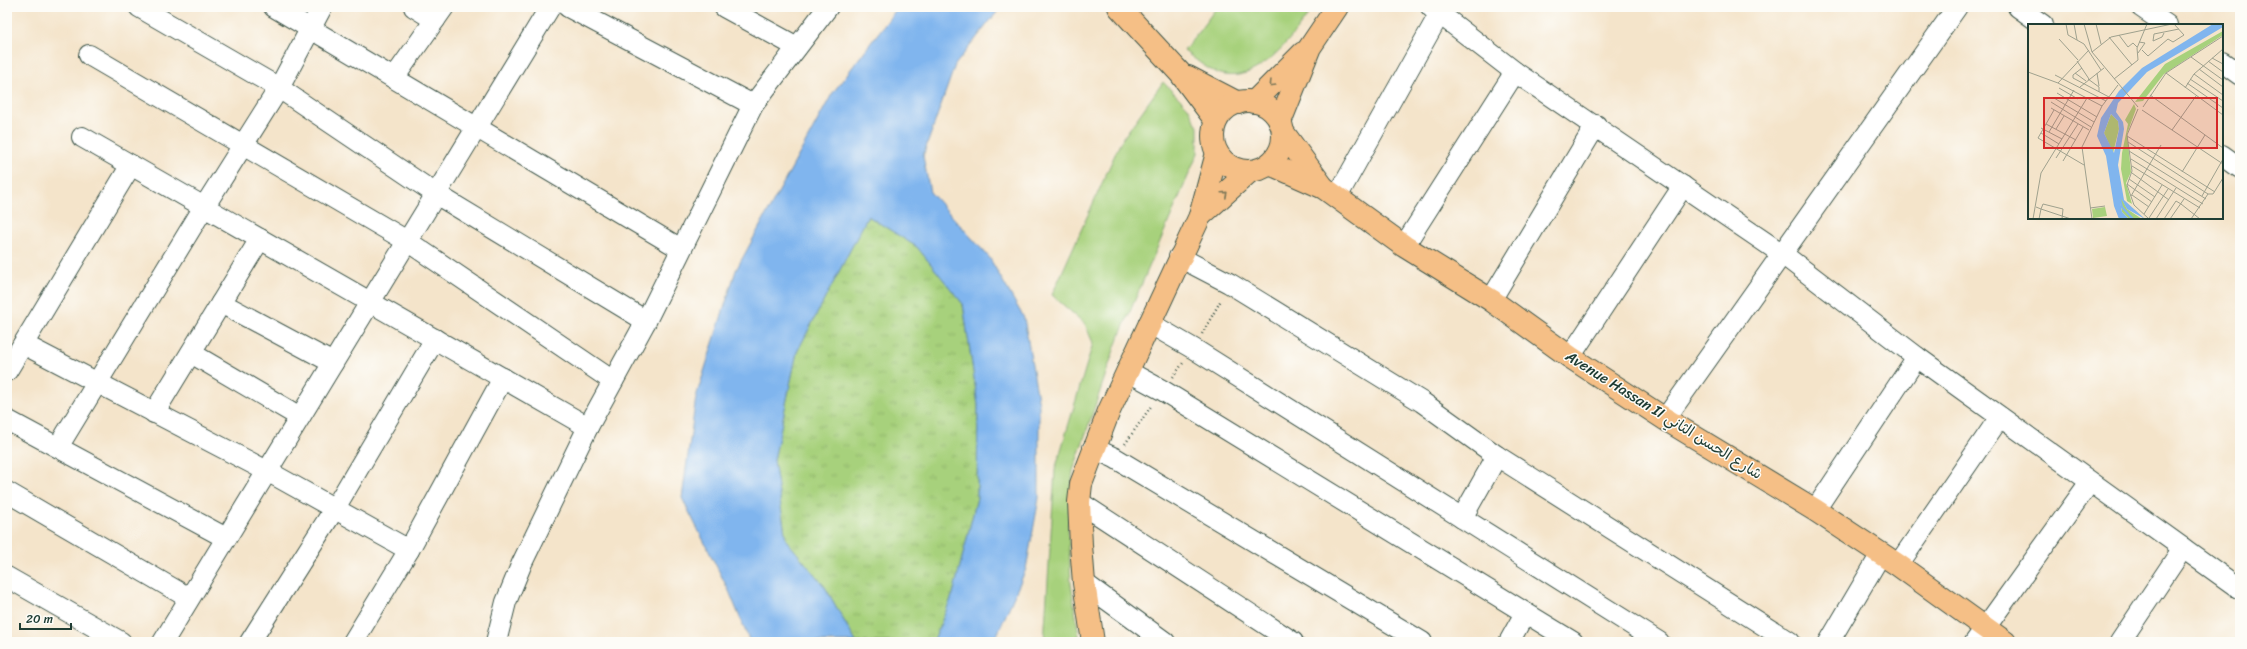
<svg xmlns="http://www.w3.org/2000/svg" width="2247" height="649" font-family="Sriracha,'Playpen Sans Arabic',sans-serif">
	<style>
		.grass { fill: url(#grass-tufts); stroke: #638758 }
		.park { fill: #a7d17c; stroke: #638758 }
		.water { fill: #80b5ee; stroke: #507991 }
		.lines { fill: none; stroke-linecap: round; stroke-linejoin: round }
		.minor-casing { stroke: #3f564a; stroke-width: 22 }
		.major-casing { stroke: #3f564a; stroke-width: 24 }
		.path { stroke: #3f564a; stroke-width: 2.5; stroke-dasharray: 1 3; stroke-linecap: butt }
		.minor { stroke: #fff; stroke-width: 20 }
		.major { stroke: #f5bf86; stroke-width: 22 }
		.oneway { stroke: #7f7859 }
		.labels { text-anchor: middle; stroke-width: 3; stroke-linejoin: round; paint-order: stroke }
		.street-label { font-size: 15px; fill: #1f3d34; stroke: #fdfcf7 }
		.inset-river { fill: none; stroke: #80b5ee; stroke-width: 2 }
		.inset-road { fill: none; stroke: #9fa18e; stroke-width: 1 }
		.view { fill: #d62828; fill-opacity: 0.15; stroke: #d62828; stroke-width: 2 }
		.inset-edge { fill: none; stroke: #1f3d34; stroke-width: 2 }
	</style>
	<defs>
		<pattern id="grass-tufts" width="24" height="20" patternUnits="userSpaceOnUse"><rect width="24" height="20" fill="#a7d17c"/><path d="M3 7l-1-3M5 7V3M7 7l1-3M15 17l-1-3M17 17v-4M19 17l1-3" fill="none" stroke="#8fb46c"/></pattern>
	</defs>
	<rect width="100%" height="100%" fill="#fdfcf7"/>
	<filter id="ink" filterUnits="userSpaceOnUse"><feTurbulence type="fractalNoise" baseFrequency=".025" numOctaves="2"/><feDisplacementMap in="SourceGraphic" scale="8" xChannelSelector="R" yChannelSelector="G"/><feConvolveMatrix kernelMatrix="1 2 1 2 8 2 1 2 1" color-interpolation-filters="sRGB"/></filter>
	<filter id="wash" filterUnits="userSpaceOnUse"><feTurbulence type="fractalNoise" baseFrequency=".012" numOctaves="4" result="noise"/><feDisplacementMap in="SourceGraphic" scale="16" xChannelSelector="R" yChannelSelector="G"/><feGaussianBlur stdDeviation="0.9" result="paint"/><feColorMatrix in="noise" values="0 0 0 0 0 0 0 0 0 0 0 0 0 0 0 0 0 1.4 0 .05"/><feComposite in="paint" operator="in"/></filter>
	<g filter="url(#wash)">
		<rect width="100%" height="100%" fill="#f4e4ca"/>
		<path class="grass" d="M868 216 917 247 963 304 978 405 977 498 953 594 933 642H856L825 587 786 540 774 460 797 352Z"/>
		<g class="park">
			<path d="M1217 7H1314C1293 35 1257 90 1215 72 1204 67 1194 58 1184 51Z"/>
			<path d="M1163 82 1188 107 1198 127V153L1116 344 1073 471 1068 525 1071 584 1080 642H1044L1055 470 1093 343 1085 324 1052 295 1121 141Z"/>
		</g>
		<path class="water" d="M898 7H1001L955 65 923 156 930 192 989 257 1024 318 1039 405V498L1026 569 994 642H933L953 594 977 498 978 405 963 304 917 247 868 216 797 352 774 460 786 540 825 587 856 642H750L729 591 682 498 696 397 736 270 832 94Z"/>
	</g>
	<g filter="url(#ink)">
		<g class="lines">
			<defs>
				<g id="minor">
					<path d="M139 7 279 88 436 194 646 321"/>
					<path d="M274 7 681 249"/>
					<path d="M414 7 435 20"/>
					<path d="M568 7 753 105"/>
					<path d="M724 7 797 47"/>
					<path d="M1431 7 1515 72 1781 253 1917 357 2240 589"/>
					<path d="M2018 7 2043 25"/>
					<path d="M2141 7 2167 25"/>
					<path d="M89 55 407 241 613 381"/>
					<path d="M2222 62 2240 75"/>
					<path d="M394 78 444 7"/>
					<path d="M82 137 588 427"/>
					<path d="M2222 155 2240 168"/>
					<path d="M1337 197 1440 13"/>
					<path d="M1404 246 1515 72"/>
					<path d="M1179 257 1229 283 1422 402 1497 456 1790 642"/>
					<path d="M1491 300 1596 125"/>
					<path d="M221 303 333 363"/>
					<path d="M1149 323 1194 349 1659 642"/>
					<path d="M23 344 267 471 409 550"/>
					<path d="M191 353 300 417"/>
					<path d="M1570 357 1683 186"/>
					<path d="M7 371 131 165"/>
					<path d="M1127 371 1162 390 1573 642"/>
					<path d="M154 413 260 239"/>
					<path d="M1665 419 1957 7"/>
					<path d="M7 420 226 538"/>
					<path d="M58 447 204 207 279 88 322 7"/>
					<path d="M1093 448 1115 458 1422 642"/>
					<path d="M7 492 189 598"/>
					<path d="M1079 502 1293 642"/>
					<path d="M1815 510 1917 357"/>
					<path d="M1462 518 1497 456"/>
					<path d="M1898 565 2000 417"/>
					<path d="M7 577 121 642"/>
					<path d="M1084 583 1165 642"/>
					<path d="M163 642 550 7"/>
					<path d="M250 642 335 508 435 339"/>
					<path d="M353 642 409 550 503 378"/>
					<path d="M496 642 506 602 522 563 588 427 646 321 753 105 828 7"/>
					<path d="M1509 642 1525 613"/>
					<path d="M1829 642 1881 554"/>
					<path d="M1975 642 2090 482"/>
					<path d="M2120 642 2183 548"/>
				</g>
				<g id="major">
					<path d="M1119 7 1180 73 1216 121"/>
					<path d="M1188 77 1238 103"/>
					<circle cx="1248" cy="136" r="35"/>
					<path d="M1254 102 1303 53"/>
					<path d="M1280 122 1310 47 1337 7"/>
					<path d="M1283 132 1323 187"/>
					<path d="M1270 164 1324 188 1404 246 1491 300 1570 357 1665 419 1815 510 1898 565 2005 642"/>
					<path d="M1200 216 1250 171"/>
					<path d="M1093 642 1084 583 1081 545 1079 502 1081 484 1109 411 1200 216 1217 153"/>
				</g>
			</defs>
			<use href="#minor" class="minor-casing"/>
			<use href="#major" class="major-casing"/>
			<g class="path">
				<path d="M1202 334 1221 300"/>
				<path d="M1173 377 1183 363"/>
				<path d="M1125 444 1152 405"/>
			</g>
			<use href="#minor" class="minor"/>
			<use href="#major" class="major"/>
		</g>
		<defs><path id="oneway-chevron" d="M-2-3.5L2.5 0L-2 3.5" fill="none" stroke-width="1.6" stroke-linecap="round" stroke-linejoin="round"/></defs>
		<g class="oneway">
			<use href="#oneway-chevron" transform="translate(1272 84) rotate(135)"/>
			<use href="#oneway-chevron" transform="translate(1225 194) rotate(-42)"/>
		</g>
	</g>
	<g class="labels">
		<g class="street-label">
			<text transform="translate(1664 415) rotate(32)" y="5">Avenue Hassan II شارع الحسن الثاني</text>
		</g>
	</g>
	<g transform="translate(2028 24)">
		<rect width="195" height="195" fill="#f4e4ca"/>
		<path d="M83 90 90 97 91 105 85 129 76 109Z" fill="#a7d17c"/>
		<path d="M91 169 99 185 114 195H101L94 188Z" fill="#a7d17c"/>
		<path d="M195 7V11L136 50 115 77 107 78 137 40ZM106 80 108 85 99 110 103 148 98 159 104 180 99 177 93 145 94 129 100 100 97 96Z" fill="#a7d17c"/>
		<path d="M77 183 79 192 65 194 64 185Z" fill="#a7d17c"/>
		<path d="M185 0H195V3L119 48 90 79 88 88 95 98 96 105 90 141 96 176 117 195 99 185 91 171 94 188 101 195H91L86 182 78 132 69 112 73 94 91 67 114 44ZM83 90 90 97 91 105 86 129 76 109Z" fill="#80b5ee" fill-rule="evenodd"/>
		<path class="inset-river" d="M90 166 94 183 105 195"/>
		<path class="inset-road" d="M38 0 40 11 56 20 73 46M46 0 49 16M56 0 64 28 110 83M68 0 73 20M136 9 134 13 125 17 126 10 151 5M91 11 100 23 105 19 109 23M81 13 104 41M31 15 50 36M114 26 120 32 140 15 145 18 156 11 146 0M64 28 83 13 144 0M110 29 117 19 111 18M163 33 195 56M184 34 195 40M49 37 61 55M180 37 195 48M54 44 45 51V54L81 73M171 45 195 63M0 48 30 59 74 82M47 49 58 57M69 49 71 62M138 49 195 91M166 50 195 71M27 51 78 77M60 55 71 63V68M86 55 110 36 109 24 119 0M162 55 195 77M30 59 61 26M159 59 195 84M52 63 76 44M31 64 50 75M157 64 166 50 195 25M29 69 69 93M122 71 195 124M26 74 66 98M23 78 63 103M115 83 138 49 195 12M23 84 61 106M110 85 99 111 104 147 99 161 106 181 121 195M26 86 10 114 56 141M114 86 195 140M18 100 48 116M13 104 34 115M28 105 36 92M144 106 168 72M21 108 46 66M13 109 31 120M99 112 187 168M100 118 180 170H185L195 154M101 127 178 175M28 134 50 100M103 135 175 180M35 137 55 103M104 142 172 184M154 148 177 111M104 149 141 176M101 155 127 173M99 160 124 178M104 171 121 183M103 172 133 121M174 172 195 135M153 180 172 195M8 183 13 185 15 180 35 185 34 195M62 184 77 182M116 190 134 161M121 194 140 165M5 195 13 149 59 74M11 195 13 185 43 195M64 195 54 123 74 82 90 61M128 195 148 164M136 195 148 177 153 180M142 195 156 175M163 195 180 170"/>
		<path class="view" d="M16 74H189V124H16Z"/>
		<rect width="195" height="195" class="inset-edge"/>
	</g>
	<rect width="2247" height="649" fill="none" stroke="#fdfcf7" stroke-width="24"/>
	<path d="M20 623v6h51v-6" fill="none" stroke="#1f3d34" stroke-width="2"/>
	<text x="26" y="623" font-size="12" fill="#1f3d34" stroke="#fdfcf7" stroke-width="3" paint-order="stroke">20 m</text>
</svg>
